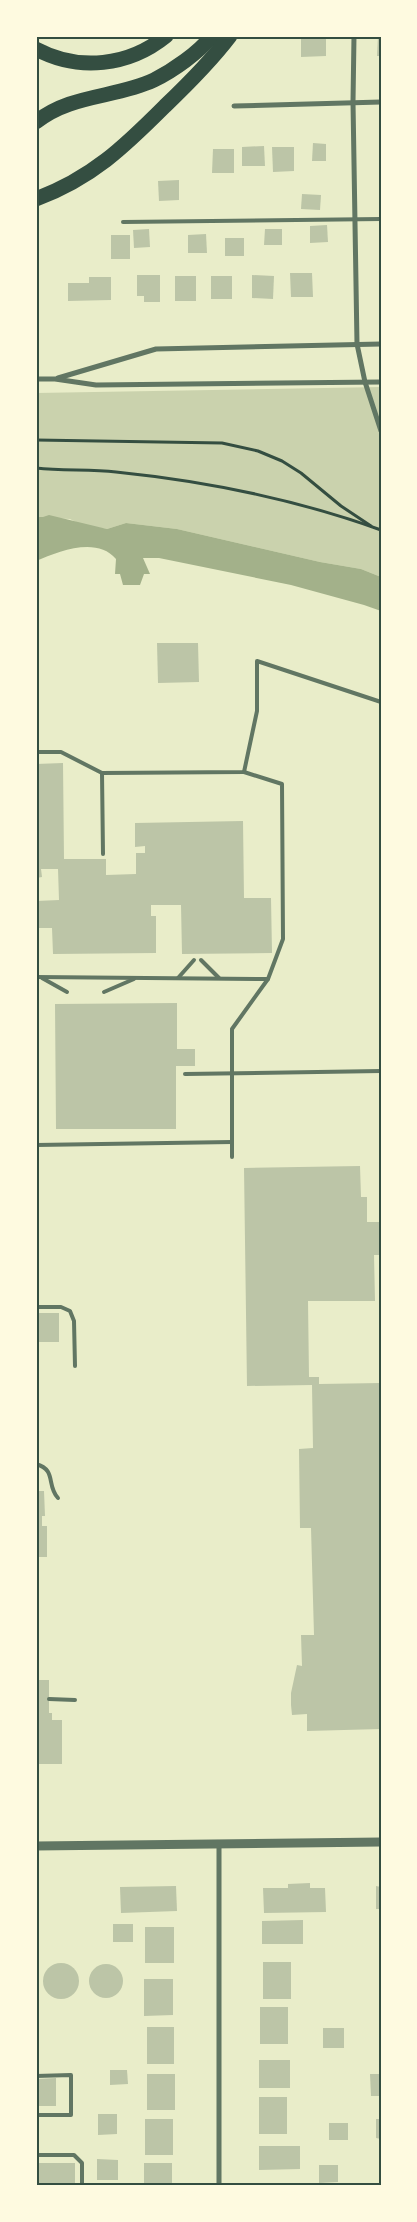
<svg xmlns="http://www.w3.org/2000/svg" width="417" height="2222" font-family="'PT Serif',serif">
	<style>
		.green { fill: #cad2ad }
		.water { fill: #a3b18a }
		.building { fill: #bcc5a7 }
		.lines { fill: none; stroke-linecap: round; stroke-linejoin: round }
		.path { stroke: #344e41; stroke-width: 3 }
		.service { stroke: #617663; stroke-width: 4 }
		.minor { stroke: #617663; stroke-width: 5 }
		.tertiary { stroke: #617663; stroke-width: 9 }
		.motorway { stroke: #344e41; stroke-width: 15 }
		.neatline { fill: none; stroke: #344e41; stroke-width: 2 }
	</style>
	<rect width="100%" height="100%" fill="#e9edc9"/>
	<path class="green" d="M381 387V577L361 569 320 562 177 529 126 523 107 529 82 525 70 519 36 517V393Z"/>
	<path class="water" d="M49 515 107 529 126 523 177 529 320 562 361 569 381 577V611L364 605 291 585 159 558H143L150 574H144L140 585H123L120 574H115L116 559C97 536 59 551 36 561V517H43Z"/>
	<g class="building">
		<path d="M301 36H326V56L301 57Z"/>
		<path d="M378 36H381V56H377Z"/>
		<path d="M313 143 326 144V161H312Z"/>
		<path d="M264 146 265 166H242V147Z"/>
		<path d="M272 147H294V171L273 172Z"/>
		<path d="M213 149H234V173H212Z"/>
		<path d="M179 180V200L159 201 158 181Z"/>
		<path d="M302 194 321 195 320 210 301 209Z"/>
		<path d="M327 225 328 242 310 243V226Z"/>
		<path d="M149 229 150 247 134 248 133 230Z"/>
		<path d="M265 229H282V245H264Z"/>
		<path d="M206 234 207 253H188V235Z"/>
		<rect x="111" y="235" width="19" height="24"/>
		<rect x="225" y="238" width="19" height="18"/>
		<path d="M290 273H312L313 297H291Z"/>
		<path d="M137 275H160V302H144V296H137Z"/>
		<path d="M252 275 274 276 273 299 252 298Z"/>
		<rect x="175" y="276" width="21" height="25"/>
		<rect x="211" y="276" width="21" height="23"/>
		<path d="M89 277H111V300L68 301V283H89Z"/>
		<path d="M157 643H198L199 682 158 683Z"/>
		<path d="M63 763 64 859H106V875L136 874V853H145V846L135 847V823L243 821 244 898H271L272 953 182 954 181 905H151V916H156V953L53 954 52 928H36V901L59 900 58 869H41L42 877 36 878V764Z"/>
		<path d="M177 1003V1049H195V1066H176V1129H56L55 1004Z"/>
		<path d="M360 1166 361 1197H367V1222H381V1255H374L375 1301H308L309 1377H319V1384L381 1383V1729L307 1731V1714L292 1715 291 1705V1693L297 1665 302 1666 301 1635H314L311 1528H300L299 1449 313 1448 312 1385 247 1386 244 1168Z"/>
		<rect x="36" y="1313" width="23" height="29"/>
		<path d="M36 1491H44L45 1516H42V1526H47V1557H36Z"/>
		<path d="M36 1680H49V1713H52V1720H62V1764H36Z"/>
		<path d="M310 1883V1888H325L326 1912 264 1913 263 1888H288V1884Z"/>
		<path d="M176 1886 177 1911 121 1913 120 1887Z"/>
		<path d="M376 1886 381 1887V1909H376Z"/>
		<path d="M303 1920V1944H262V1921Z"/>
		<rect x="113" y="1924" width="20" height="18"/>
		<rect x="145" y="1927" width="29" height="36"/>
		<rect x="263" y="1962" width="28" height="37"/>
		<circle cx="61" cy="1981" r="18"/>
		<circle cx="106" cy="1981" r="17"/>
		<path d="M144 1979H173V2015L144 2016Z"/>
		<rect x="260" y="2007" width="28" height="37"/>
		<rect x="147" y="2027" width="27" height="37"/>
		<rect x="323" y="2028" width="21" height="20"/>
		<rect x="259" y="2060" width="31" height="28"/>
		<path d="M110 2070H127L128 2084 110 2085Z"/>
		<rect x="147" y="2074" width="28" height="36"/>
		<path d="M370 2074H381V2096H371Z"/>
		<path d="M56 2078V2106H36V2079Z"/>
		<rect x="259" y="2097" width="28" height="37"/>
		<path d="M98 2114H117V2134L98 2135Z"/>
		<rect x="145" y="2119" width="28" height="36"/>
		<path d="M376 2119H381V2139L376 2138Z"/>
		<rect x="329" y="2123" width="19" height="17"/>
		<path d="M259 2146H300V2169L259 2170Z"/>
		<path d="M97 2159 118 2160V2180H97Z"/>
		<rect x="36" y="2163" width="39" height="23"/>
		<rect x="144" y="2163" width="28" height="23"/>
		<path d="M319 2165H338V2182L319 2183Z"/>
	</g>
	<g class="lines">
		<g class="path">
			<path d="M36 440 222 443 258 451 282 461 301 473 341 506 371 526"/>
			<path d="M36 468C63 471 90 469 116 472 204 481 298 500 381 530"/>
		</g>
		<g class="service">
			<path d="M123 222 381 219"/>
			<path d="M36 752H61L102 773 244 772 257 711V661L381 702"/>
			<path d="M102 773 103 854"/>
			<path d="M201 960 219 978"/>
			<path d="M36 977 268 979"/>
			<path d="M42 978 67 992"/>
			<path d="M178 978 194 960"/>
			<path d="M104 992 134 979"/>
			<path d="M185 1074 381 1071"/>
			<path d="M36 1145 232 1142"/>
			<path d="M232 1157V1029L268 979 283 939 282 784 244 772"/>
			<path d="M36 1307H61L70 1311 74 1321 75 1366"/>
			<path d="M36 1464C57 1470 46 1485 58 1498"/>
			<path d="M49 1699 75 1700"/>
			<path d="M36 2076 71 2075V2115H36"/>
			<path d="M36 2155H74L82 2163V2186"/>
		</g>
		<g class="minor">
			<path d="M354 36 353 102 357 344 365 382 381 431"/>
			<path d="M234 106 381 102"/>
			<path d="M58 378 156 349 381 344"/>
			<path d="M36 379H55L96 385 381 382"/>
			<path d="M219 2186V1844"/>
		</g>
		<path class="tertiary" d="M36 1846 381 1842"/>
		<g class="motorway">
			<path d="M36 49C79 72 129 66 166 36"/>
			<path d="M36 122C71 94 116 98 154 80 174 70 198 53 212 36"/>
			<path d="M36 199C92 178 124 147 165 106 188 84 211 61 230 36"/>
		</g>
	</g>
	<rect width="417" height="2222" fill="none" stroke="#fefae0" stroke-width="75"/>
	<rect x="38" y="38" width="342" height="2146" class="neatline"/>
</svg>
